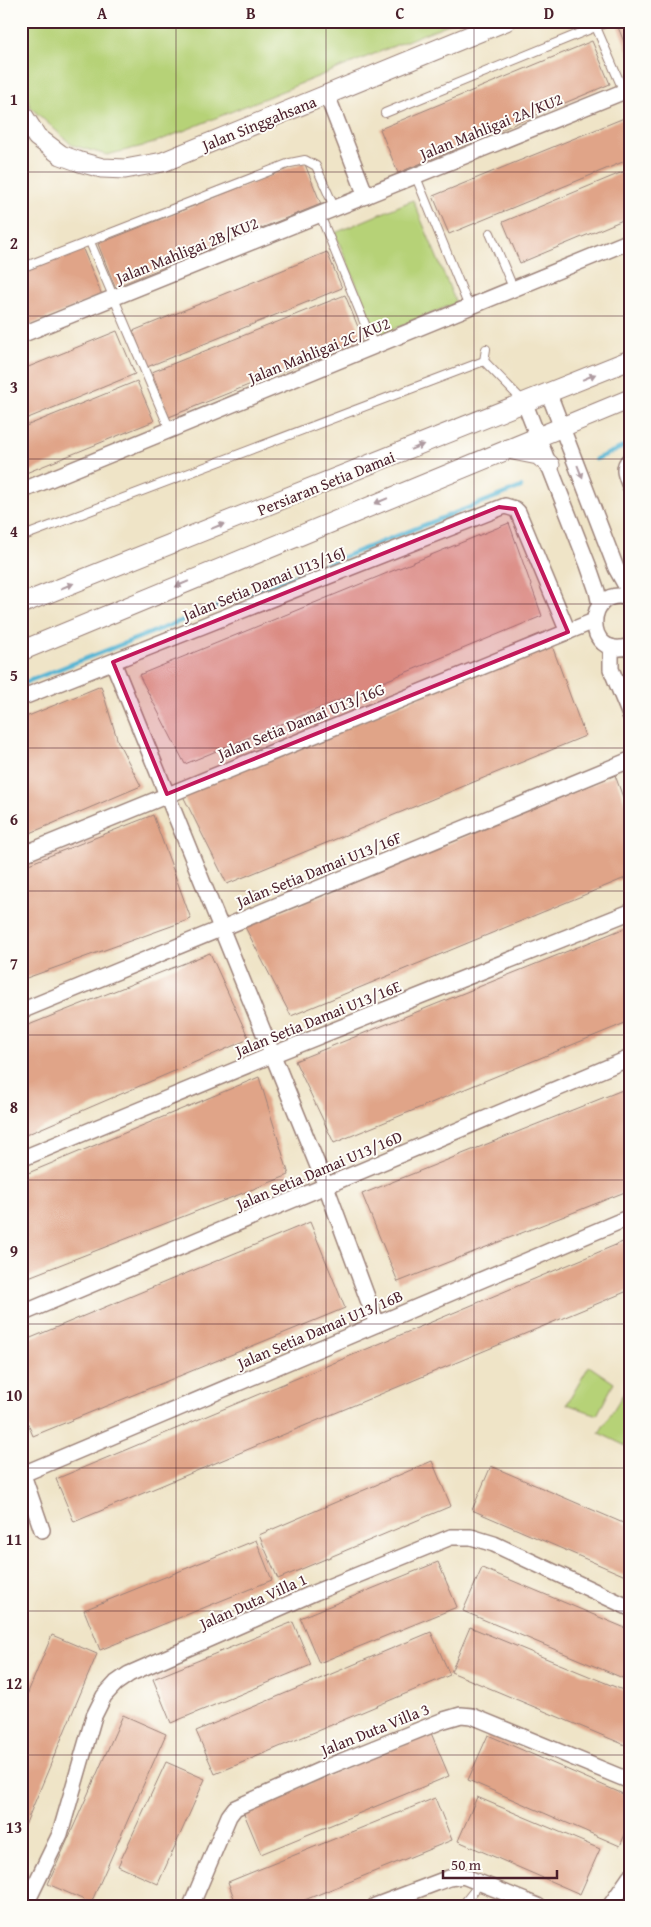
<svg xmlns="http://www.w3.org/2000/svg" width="651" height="1927" font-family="'Gentium Book Plus',serif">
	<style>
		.green { fill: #b6d277; stroke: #807851 }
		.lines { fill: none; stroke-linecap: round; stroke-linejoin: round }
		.stream { stroke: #56b5d4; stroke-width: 4.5 }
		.building { fill: #e0a488 }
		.service-casing { stroke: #9c8279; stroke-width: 10 }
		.minor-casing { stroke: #9c8279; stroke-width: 18 }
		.tertiary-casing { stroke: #9c8279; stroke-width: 21 }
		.service { stroke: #fff; stroke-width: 8 }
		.minor { stroke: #fff; stroke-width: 15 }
		.tertiary { stroke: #fff; stroke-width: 19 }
		.oneway { fill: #ae9aa0 }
		.marked { fill: #c2185b; fill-opacity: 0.2; stroke: #c2185b; stroke-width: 4; stroke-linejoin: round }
		.grid { fill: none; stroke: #4a1f2b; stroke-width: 1; stroke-opacity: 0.55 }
		.labels { text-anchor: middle; stroke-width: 4; stroke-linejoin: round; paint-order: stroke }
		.street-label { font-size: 16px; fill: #4a1f2b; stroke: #fdfcf7 }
		.neatline { fill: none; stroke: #4a1f2b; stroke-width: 2 }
		.grid-label { font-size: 16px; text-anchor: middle; font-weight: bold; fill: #4a1f2b }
	</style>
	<rect width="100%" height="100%" fill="#fdfcf7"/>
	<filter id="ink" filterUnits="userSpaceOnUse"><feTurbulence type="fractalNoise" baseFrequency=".02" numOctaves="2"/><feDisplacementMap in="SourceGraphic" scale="10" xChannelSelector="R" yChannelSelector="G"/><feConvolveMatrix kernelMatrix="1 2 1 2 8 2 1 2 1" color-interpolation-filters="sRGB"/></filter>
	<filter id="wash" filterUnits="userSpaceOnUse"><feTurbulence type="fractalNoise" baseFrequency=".0096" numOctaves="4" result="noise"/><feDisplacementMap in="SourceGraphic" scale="20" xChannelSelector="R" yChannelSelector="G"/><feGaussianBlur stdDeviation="1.12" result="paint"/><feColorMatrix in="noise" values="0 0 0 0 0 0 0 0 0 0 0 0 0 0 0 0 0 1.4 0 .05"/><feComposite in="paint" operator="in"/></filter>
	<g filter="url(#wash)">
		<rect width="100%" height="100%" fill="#efe4c7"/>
		<g class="green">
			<path d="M21 21H456L151 144 107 155 72 145 30 107 21 72Z"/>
			<path d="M413 200 456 303 378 336 335 233Z"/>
			<path d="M589 1366 614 1383 597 1415 567 1404Z"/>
			<path d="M630 1383V1448L599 1433Z"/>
		</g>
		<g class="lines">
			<g class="stream">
				<path d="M596 459 630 444"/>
				<path d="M21 684 521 487"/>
			</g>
		</g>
		<g id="blocks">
			<g class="building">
				<path d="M619 21H630V57L616 22Z"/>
				<path d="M592 41 610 84 398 173 380 129Z"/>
				<path d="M629 116 630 159 449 234 433 196Z"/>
				<path d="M304 162 321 204 115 287 98 244Z"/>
				<path d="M630 169V217L520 263 503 222Z"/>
				<path d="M82 247 102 295 21 329V273Z"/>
				<path d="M327 252 342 288 147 367 133 331Z"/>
				<path d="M345 295 363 339 169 417 152 372Z"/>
				<path d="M117 331 135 374 21 421V370Z"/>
				<path d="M137 381 154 421 21 475V428Z"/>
				<path d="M509 523 542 616 185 764 139 675Z"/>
				<path d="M551 643 585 736 227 884 182 794Z"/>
				<path d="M101 686 118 742 141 786 21 837V719Z"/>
				<path d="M615 775 630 817V876L291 1016 245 927Z"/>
				<path d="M153 815 191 919 21 980V867Z"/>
				<path d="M630 926V1021L334 1143 295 1061Z"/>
				<path d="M210 953 249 1039 21 1137V1028Z"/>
				<path d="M259 1077 289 1175 21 1280V1176Z"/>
				<path d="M630 1087V1190L398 1282 362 1194Z"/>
				<path d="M310 1222 345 1308 33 1436 21 1407V1342Z"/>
				<path d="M630 1239V1290L74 1522 56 1479Z"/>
				<path d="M432 1461 451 1506 278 1579 259 1535Z"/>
				<path d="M491 1466 630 1526V1578L472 1510Z"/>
				<path d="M256 1540 272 1580 100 1650 84 1610Z"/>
				<path d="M438 1562 457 1607 319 1663 300 1618Z"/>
				<path d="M482 1568 630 1630V1681L463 1611Z"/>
				<path d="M293 1622 311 1665 171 1723 153 1679Z"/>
				<path d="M470 1627 630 1693V1747L451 1672Z"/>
				<path d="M431 1632 450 1675 215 1774 196 1731Z"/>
				<path d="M52 1635 97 1654 21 1835V1709Z"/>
				<path d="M123 1715 166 1734 91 1903 48 1884Z"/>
				<path d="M431 1733 449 1776 261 1854 243 1811Z"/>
				<path d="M488 1735 630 1797V1823L620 1846 468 1780Z"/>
				<path d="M166 1762 205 1779 158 1884 118 1866Z"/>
				<path d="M477 1797 600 1849 580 1894 458 1841Z"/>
				<path d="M435 1798 452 1840 290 1906H237L228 1882Z"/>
			</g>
		</g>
	</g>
	<g filter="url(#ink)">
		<use href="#blocks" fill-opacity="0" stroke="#9c8279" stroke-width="1"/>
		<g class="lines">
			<defs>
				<g id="service">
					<path d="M596 27 630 106"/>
					<path d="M385 113 610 21"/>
					<path d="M416 177 469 307"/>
					<path d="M320 215 374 346"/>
					<path d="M490 233 514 290"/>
					<path d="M90 242 170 430"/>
					<path d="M21 268 290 163 305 160 316 166 335 209"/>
					<path d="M484 361 486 349"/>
					<path d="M21 537 484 361 524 402"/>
					<path d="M462 1906 481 1882"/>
				</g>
				<g id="minor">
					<path d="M327 95 366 196"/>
					<path d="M21 335 630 89"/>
					<path d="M549 394 616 568 630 593"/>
					<path d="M525 404 588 565 597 591 600 605"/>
					<path d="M630 459C621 468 626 476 630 486"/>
					<path d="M21 491 630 241"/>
					<path d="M630 598C583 583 583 662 630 646"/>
					<path d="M611 647V669L630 715"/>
					<path d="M113 662 326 1186 377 1324"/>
					<path d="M21 698 505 506 515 509 518 512 568 632"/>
					<path d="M21 855 594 621"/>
					<path d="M21 1011 630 760"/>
					<path d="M21 1159 272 1055 630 912"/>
					<path d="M21 1314 630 1058"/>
					<path d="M21 1469 42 1530"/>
					<path d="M23 1474 630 1217"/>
					<path d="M25 1906 60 1834 94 1716 104 1696 116 1683 129 1674 316 1592 451 1537H471L494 1544 630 1608"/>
					<path d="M191 1906 229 1816 235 1808 325 1768 444 1720 461 1715 472 1716 630 1781"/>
					<path d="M375 1906 449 1878 463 1876 538 1906"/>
					<path d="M610 1906 630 1877"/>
				</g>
				<g id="tertiary">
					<path d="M21 112 37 137 61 155 80 162 102 168 125 169 163 162 506 21"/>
					<path d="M508 449 538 455 550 465"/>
					<path d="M21 604 630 360"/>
					<path d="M21 651 630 399"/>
				</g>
			</defs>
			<use href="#service" class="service-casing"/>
			<use href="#minor" class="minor-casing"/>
			<use href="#tertiary" class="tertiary-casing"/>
			<use href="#service" class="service"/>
			<use href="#minor" class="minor"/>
			<use href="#tertiary" class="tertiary"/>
		</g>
		<defs><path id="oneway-solid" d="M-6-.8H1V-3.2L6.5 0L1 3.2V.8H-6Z" transform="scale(1.25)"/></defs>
		<g class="oneway">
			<use href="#oneway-solid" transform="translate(589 377) rotate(-23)"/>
			<use href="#oneway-solid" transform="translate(417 447) rotate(-22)"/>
			<use href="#oneway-solid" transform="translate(580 472) rotate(69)"/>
			<use href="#oneway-solid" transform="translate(381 501) rotate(157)"/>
			<use href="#oneway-solid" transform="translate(218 526) rotate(-22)"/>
			<use href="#oneway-solid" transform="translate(182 584) rotate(157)"/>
			<use href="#oneway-solid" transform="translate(67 586) rotate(-22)"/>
		</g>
	</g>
	<path class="marked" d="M499 507 515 509 568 632 167 794 113 662Z"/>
	<path class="grid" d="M176 21V1906M326 21V1906M474 21V1906M21 172H630M21 316H630M21 459H630M21 604H630M21 748H630M21 891H630M21 1035H630M21 1180H630M21 1324H630M21 1468H630M21 1611H630M21 1755H630"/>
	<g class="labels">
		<g class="street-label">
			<text transform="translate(259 123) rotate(-22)" y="6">Jalan Singgahsana</text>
			<text transform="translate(491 126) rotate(-22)" y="6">Jalan Mahligai 2A/KU2</text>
			<text transform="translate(187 250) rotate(-22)" y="6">Jalan Mahligai 2B/KU2</text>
			<text transform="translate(319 350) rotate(-22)" y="6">Jalan Mahligai 2C/KU2</text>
			<text transform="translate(326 483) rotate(-22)" y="6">Persiaran Setia Damai</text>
			<text transform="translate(264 583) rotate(-22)" y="6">Jalan Setia Damai U13/16J</text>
			<text transform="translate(301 721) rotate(-22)" y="6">Jalan Setia Damai U13/16G</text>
			<text transform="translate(319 869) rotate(-22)" y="6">Jalan Setia Damai U13/16F</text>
			<text transform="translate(318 1018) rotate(-22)" y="6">Jalan Setia Damai U13/16E</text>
			<text transform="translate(319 1170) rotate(-23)" y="6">Jalan Setia Damai U13/16D</text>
			<text transform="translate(320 1329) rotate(-23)" y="6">Jalan Setia Damai U13/16B</text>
			<text transform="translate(253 1601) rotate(-24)" y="6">Jalan Duta Villa 1</text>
			<text transform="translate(375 1729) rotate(-22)" y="6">Jalan Duta Villa 3</text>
		</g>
	</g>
	<rect width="651" height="1927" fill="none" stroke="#fdfcf7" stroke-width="55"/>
	<path d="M443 1870v8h114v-8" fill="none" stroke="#4a1f2b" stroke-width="2.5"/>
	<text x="451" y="1870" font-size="15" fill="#4a1f2b" stroke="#fdfcf7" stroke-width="4" paint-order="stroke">50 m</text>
	<rect x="28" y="28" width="596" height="1872" class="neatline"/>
	<g class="grid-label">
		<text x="102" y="19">A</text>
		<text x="251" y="19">B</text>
		<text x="400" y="19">C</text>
		<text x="549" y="19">D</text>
		<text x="14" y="105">1</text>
		<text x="14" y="249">2</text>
		<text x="14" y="393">3</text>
		<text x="14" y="537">4</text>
		<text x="14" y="681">5</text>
		<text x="14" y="825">6</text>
		<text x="14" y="969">7</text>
		<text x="14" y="1113">8</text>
		<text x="14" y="1257">9</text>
		<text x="14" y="1401">10</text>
		<text x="14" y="1545">11</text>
		<text x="14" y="1689">12</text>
		<text x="14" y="1833">13</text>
	</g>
</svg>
